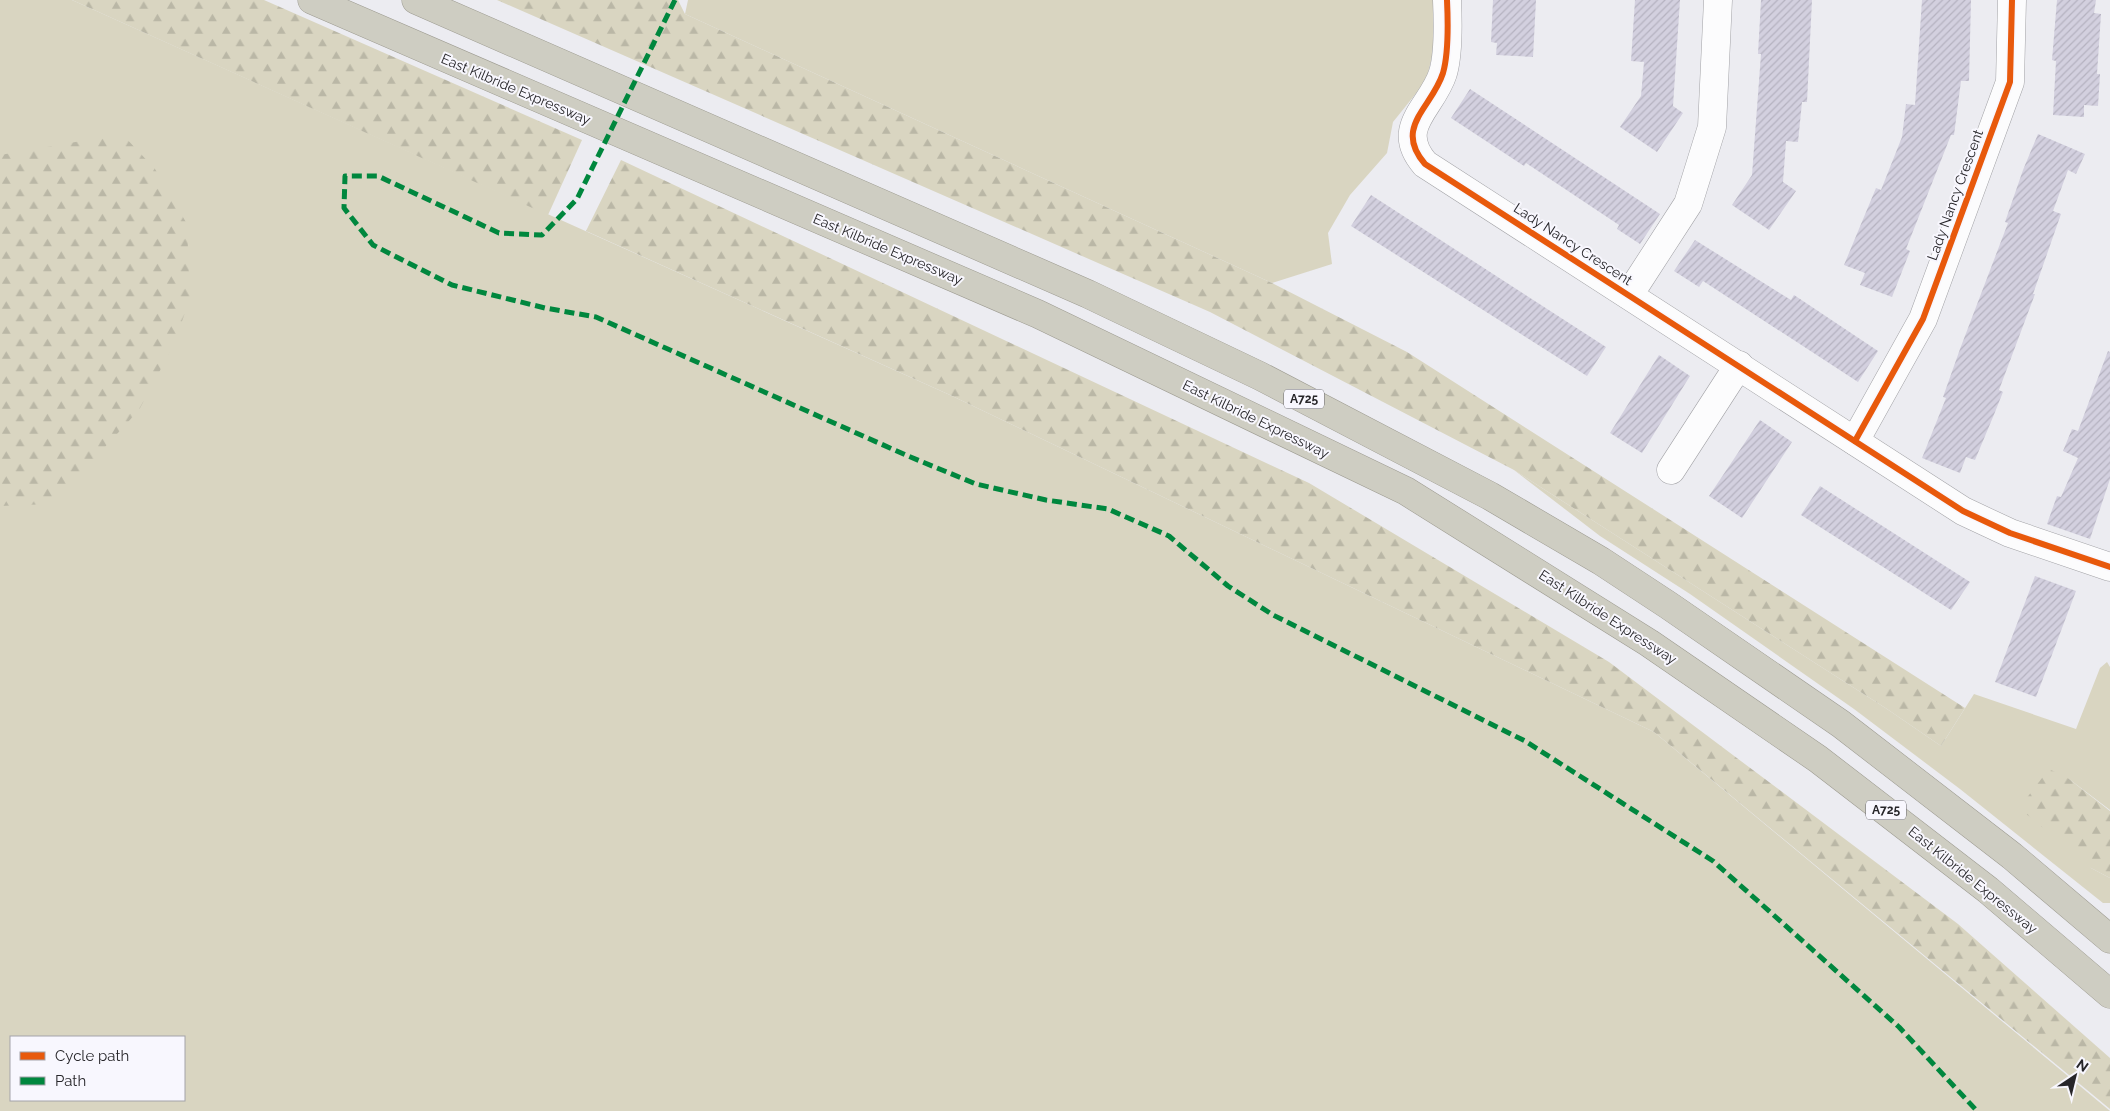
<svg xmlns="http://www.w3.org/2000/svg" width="2110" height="1111" font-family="Raleway,sans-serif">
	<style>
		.green { fill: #d9d5c1; fill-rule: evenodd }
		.forest { fill: url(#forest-firs) }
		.building { fill: url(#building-hatch) }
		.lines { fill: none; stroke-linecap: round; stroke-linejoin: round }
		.minor-casing { stroke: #a2a2a6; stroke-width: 29 }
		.highway-casing { stroke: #9d9b91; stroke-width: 29 }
		.minor { stroke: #fcfcfd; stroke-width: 28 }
		.highway { stroke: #cecdc2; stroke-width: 28 }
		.quiet { stroke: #00873e; stroke-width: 5; stroke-dasharray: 10 5; stroke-linecap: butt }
		.cycleway-casing { stroke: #f8f7fe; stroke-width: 9 }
		.cycleway { stroke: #e8590c; stroke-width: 6 }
		.labels { text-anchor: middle; stroke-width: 4; stroke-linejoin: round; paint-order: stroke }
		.shield { fill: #f8f7fe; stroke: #66656a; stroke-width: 1 }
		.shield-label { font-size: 12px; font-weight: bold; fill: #27262a }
		.street-label { font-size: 14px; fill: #27262a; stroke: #f8f7fe }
	</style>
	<defs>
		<pattern id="forest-firs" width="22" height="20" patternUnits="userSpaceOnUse" patternTransform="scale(1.25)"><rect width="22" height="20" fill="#d9d5c1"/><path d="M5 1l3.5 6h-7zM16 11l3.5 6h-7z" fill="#bab7a6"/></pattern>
		<pattern id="building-hatch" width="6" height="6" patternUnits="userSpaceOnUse" patternTransform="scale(1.25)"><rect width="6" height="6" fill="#d3d0df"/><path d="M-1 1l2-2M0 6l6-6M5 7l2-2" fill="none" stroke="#b5b2c0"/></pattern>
	</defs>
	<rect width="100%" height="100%" fill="#ececf1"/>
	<g class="green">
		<path d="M0 0H72L950 395 1654 732 2110 1111H0ZM11 1037H184V1100H11Z"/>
		<path d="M688 0H1436L1435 45 1426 81 1393 122 1387 153 1350 195 1328 233 1332 264 1272 283 685 14Z"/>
		<path d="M1514 470 1887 709 1941 746 1974 694 2076 729 2100 668 2107 662 2110 667V810L2069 779 2091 868 2110 878V903H2103L1960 789 1854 709 1690 594 1600 536Z"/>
	</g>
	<g class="forest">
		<path d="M72 0H264L582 140 548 215Z"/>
		<path d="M497 0H678L685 14 1272 283 1407 352 1965 708 1941 746 1887 709 1514 470 1210 312Z"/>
		<path d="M122 134 155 169 187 224 190 299 173 346 139 410 83 471 49 504 0 506V155Z"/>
		<path d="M621 160 1309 483 1609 662 1958 924 2110 1058V1109L1654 732 950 395 586 231Z"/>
		<path d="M2049 769 2069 779 2110 811V878L2091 868 2019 808Z"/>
	</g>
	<g class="building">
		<path d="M1493 0H1536L1533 57 1496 55 1497 43 1491 42Z"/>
		<path d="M1635 0H1680L1673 106 1683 113 1657 152 1620 127 1641 96 1644 62 1631 61Z"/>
		<path d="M1761 0H1812L1807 102H1802L1798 142 1786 141 1783 182 1796 191 1769 230 1732 205 1752 175 1761 54H1758Z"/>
		<path d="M1922 0H1971L1969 81H1961L1954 135H1951L1906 249 1910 251 1892 297 1860 285 1865 273 1844 265 1876 188 1881 190 1902 137 1906 104 1915 105Z"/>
		<path d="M2057 0H2096L2094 13 2101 14 2097 74H2100L2098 106 2084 105V117L2053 115 2056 61 2052 60Z"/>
		<path d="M1470 89 1660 214 1640 244 1617 229 1619 225 1526 163 1524 166 1451 118Z"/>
		<path d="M2038 134 2085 154 2076 174 2068 170 2053 211 2061 214 2033 294H2035L1999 390 2003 392 1993 417 1975 460 1966 457 1960 473 1922 458 1946 398 1943 397 1960 349 2008 223 2005 222 2023 170Z"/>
		<path d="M1371 195 1606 347 1587 376 1351 226Z"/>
		<path d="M1695 240 1791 300 1794 295 1878 351 1858 382 1703 281 1699 287 1674 271Z"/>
		<path d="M2108 351 2110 352V479L2090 539 2047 524 2057 496 2061 497 2078 458 2063 451 2072 429 2078 431Z"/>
		<path d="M1659 355 1690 376 1642 453 1610 433Z"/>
		<path d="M1760 420 1792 442 1742 518 1709 496Z"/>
		<path d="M1820 486 1970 582 1951 610 1801 515Z"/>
		<path d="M2035 576 2076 591 2036 697 1995 682Z"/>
	</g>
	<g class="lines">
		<defs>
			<g id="minor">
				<path d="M1447 0C1448 21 1449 52 1443 73 1432 108 1393 127 1425 164L1963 511 2010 533 2110 567"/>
				<path d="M1629 295 1688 204 1712 127 1718 0"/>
				<path d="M1855 441 1923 319 2010 82 2012 0"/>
				<path d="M1671 470 1739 365"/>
			</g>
			<g id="highway">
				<path d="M312 0 1038 314 1406 491 1649 643 1818 759 1988 890 2110 994"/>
				<path d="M416 0 1088 294 1260 376 1490 496 1601 561 1668 605 1841 724 2012 856 2110 939"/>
			</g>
		</defs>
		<use href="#minor" class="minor-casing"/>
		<use href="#highway" class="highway-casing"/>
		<use href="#minor" class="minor"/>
		<use href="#highway" class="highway"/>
		<path class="quiet" d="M675 0 577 199 542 235 499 233 378 176H345L344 208 373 245 452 285 545 308 596 317 908 456 976 484 1046 500 1108 509 1169 536 1228 586 1273 615 1525 741 1713 861 1899 1027 1977 1111"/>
		<defs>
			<g id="cycleway">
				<path d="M1447 0C1448 21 1449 52 1443 73 1432 108 1393 127 1425 164L1963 511 2010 533 2110 567"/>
				<path d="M1855 441 1923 319 2010 82 2012 0"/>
			</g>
		</defs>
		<use href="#cycleway" class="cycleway-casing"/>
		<use href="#cycleway" class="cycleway"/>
	</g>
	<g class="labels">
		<g class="shield">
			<rect x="1284" y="389.5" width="40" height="19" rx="4"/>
			<rect x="1866" y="800.5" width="40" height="19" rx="4"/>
		</g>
		<g class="shield-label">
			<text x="1304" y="403">A725</text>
			<text x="1886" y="814">A725</text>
		</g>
		<g class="street-label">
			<text transform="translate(516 89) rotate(23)" y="5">East Kilbride Expressway</text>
			<text transform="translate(1955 195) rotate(-70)" y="5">Lady Nancy Crescent</text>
			<text transform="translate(1573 244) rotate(33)" y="5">Lady Nancy Crescent</text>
			<text transform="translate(888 249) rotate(23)" y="5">East Kilbride Expressway</text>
			<text transform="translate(1256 419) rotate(26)" y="5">East Kilbride Expressway</text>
			<text transform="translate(1608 617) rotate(33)" y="5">East Kilbride Expressway</text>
			<text transform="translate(1973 880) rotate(39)" y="5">East Kilbride Expressway</text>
		</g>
	</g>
	<rect x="10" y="1036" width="175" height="65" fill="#f8f7fe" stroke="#a4a3a9"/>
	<rect x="20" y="1052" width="25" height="8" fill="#e8590c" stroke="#a4a3a9"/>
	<text x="55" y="1061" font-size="15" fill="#27262a">Cycle path</text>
	<rect x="20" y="1077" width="25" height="8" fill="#00873e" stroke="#a4a3a9"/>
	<text x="55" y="1086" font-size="15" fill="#27262a">Path</text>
	<g transform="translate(2075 1076) rotate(35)" stroke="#f8f7fe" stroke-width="4" paint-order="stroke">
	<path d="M0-4L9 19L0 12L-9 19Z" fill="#27262a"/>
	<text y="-8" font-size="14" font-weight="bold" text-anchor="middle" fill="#27262a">N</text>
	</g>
</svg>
